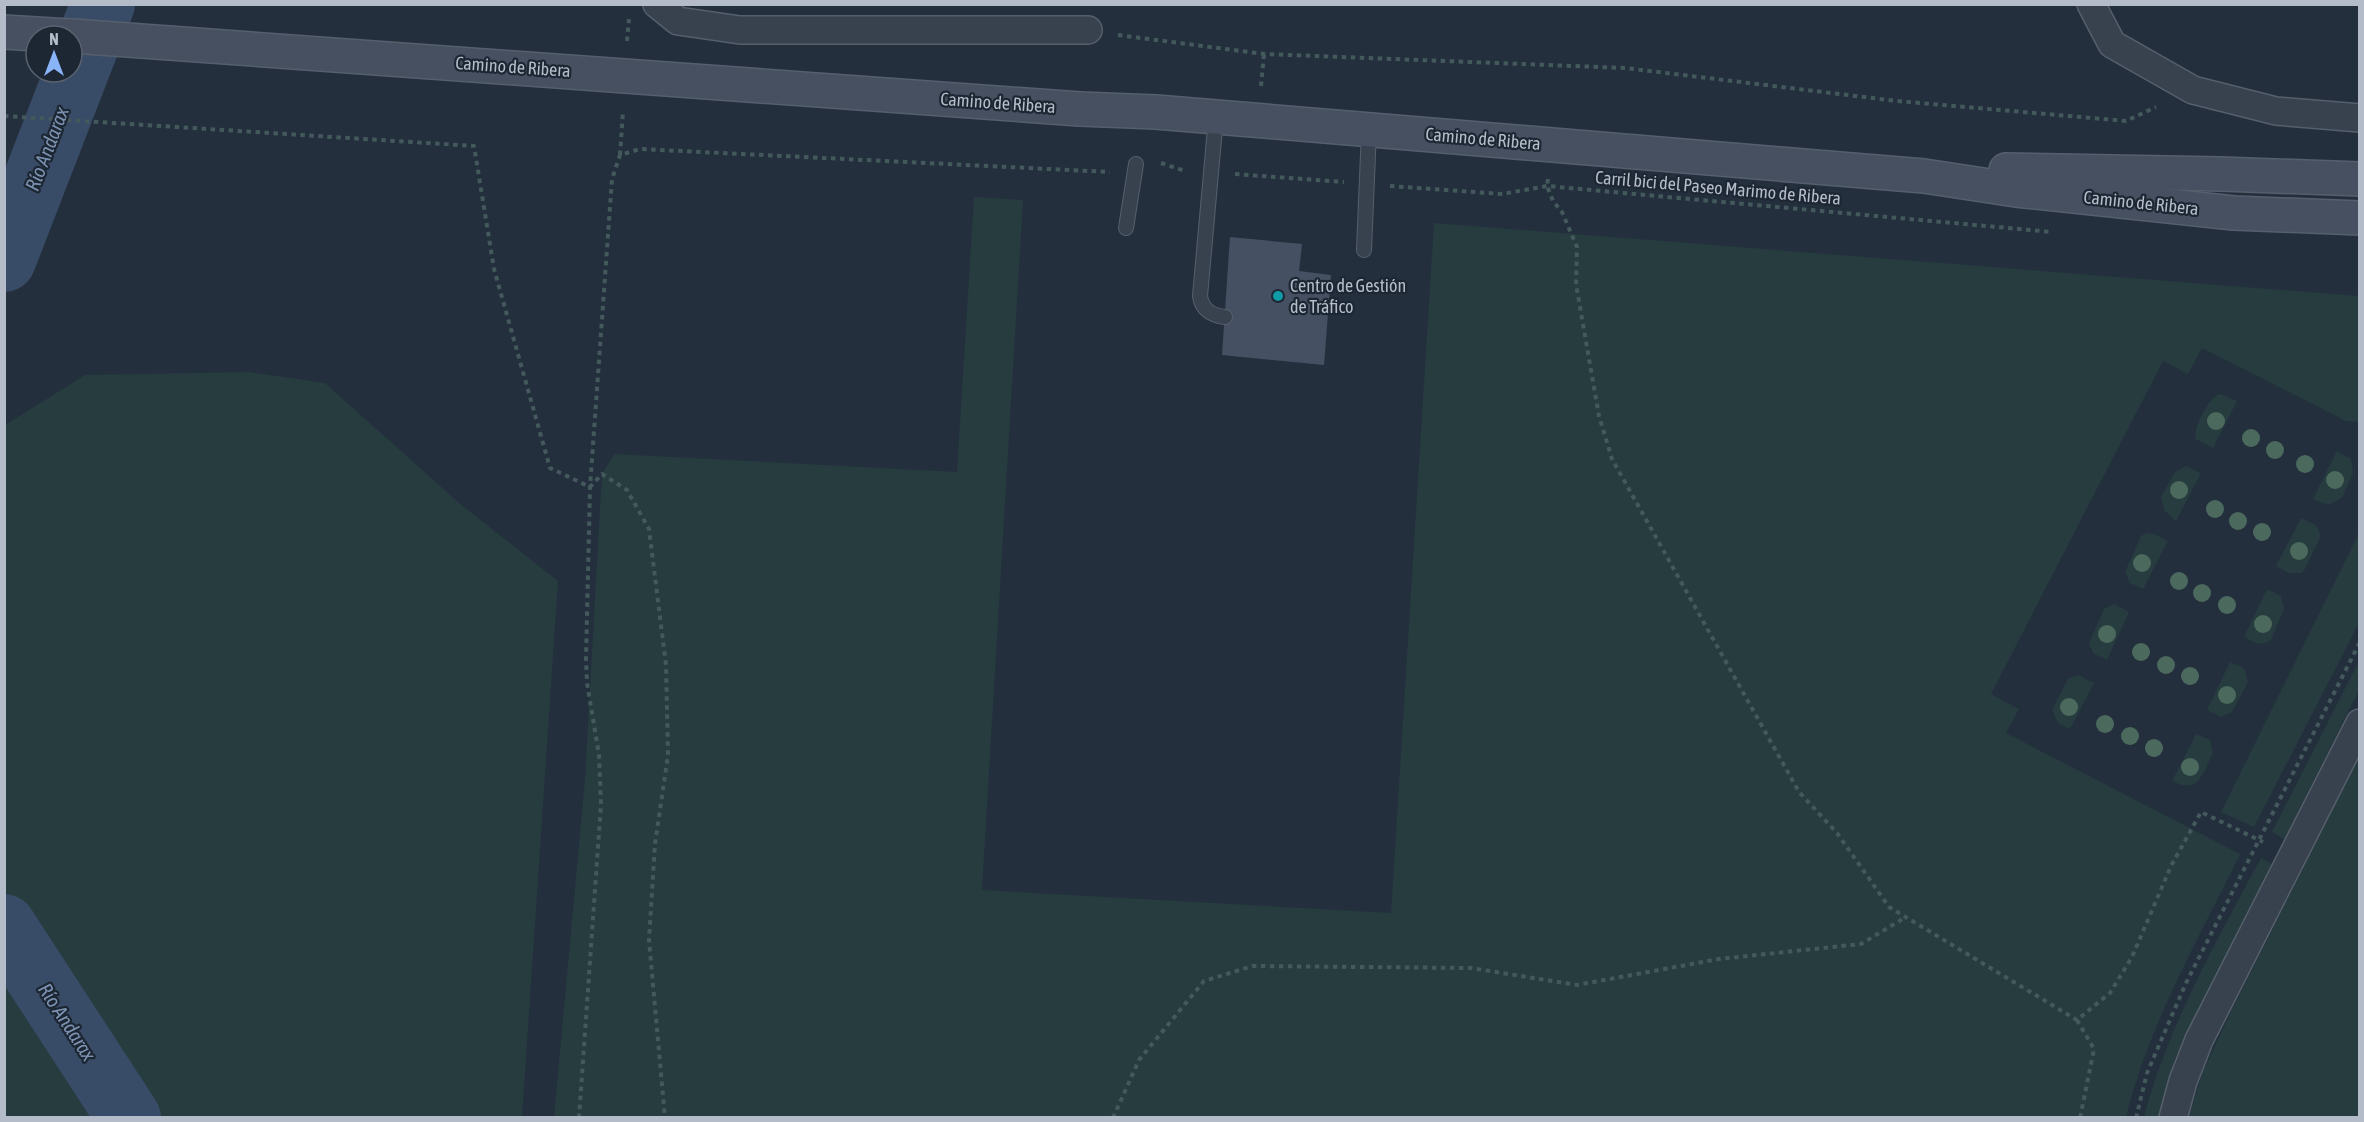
<svg xmlns="http://www.w3.org/2000/svg" width="2364" height="1122" font-family="'Asap Condensed',sans-serif">
	<style>
		.green { fill: #263c3f }
		.lines { fill: none; stroke-linecap: round; stroke-linejoin: round }
		.river { stroke: #394c67; stroke-width: 64 }
		.building { fill: #455162 }
		.lane-casing { stroke: #565f6c; stroke-width: 16 }
		.street-casing { stroke: #565f6c; stroke-width: 30 }
		.secondary-casing { stroke: #565f6c; stroke-width: 36 }
		.path { stroke: #44595c; stroke-width: 4; stroke-dasharray: 4.5 4.5; stroke-linecap: butt }
		.lane { stroke: #38414e; stroke-width: 14 }
		.street { stroke: #38414e; stroke-width: 27 }
		.secondary { stroke: #465061; stroke-width: 33 }
		.secondary-bridge-casing { stroke: #565f6c; stroke-width: 36; stroke-linecap: butt }
		.secondary-bridge { stroke: #465061; stroke-width: 33 }
		.tree { fill: #4b6a5d }
		.culture-dot { fill: #0f9aa8; stroke: #1d2633; stroke-width: 2 }
		.labels { text-anchor: middle; stroke-width: 4.5; stroke-linejoin: round; paint-order: stroke }
		.street-label { font-size: 18px; fill: #b4bcc9; stroke: #1d2633 }
		.poi-label { font-size: 18px; fill: #b4bcc9; stroke: #1d2633; text-anchor: start }
		.water-label { font-size: 20px; font-style: italic; fill: #7c92b1; stroke: #1d2633 }
	</style>
	<rect width="100%" height="100%" fill="#242f3e"/>
	<g class="green">
		<path d="M974 197 1023 200 982 890 1391 913 1434 223 2359 296V422L2346 421 2202 348 2188 374 2163 361 1991 694 2019 709 2006 733 2240 854C2198 940 2149 1024 2126 1117H554L585 779 602 474 614 454 957 472Z"/>
		<path d="M249 372 325 383 459 503 558 581 522 1117H5V425L85 375Z"/>
		<path d="M2220 394 2237 401 2213 448 2196 439C2192 430 2209 396 2220 394Z"/>
		<path d="M2337 451 2351 459 2353 473 2342 498 2328 505 2313 499Z"/>
		<path d="M2186 466 2201 473 2176 521 2164 510 2161 497 2175 472Z"/>
		<path d="M2301 518 2316 525 2321 536 2305 569 2302 573H2289L2276 566Z"/>
		<path d="M2147 533 2154 534 2168 541 2143 589 2130 583 2125 572 2141 536Z"/>
		<path d="M2359 533V623L2254 827 2221 812Z"/>
		<path d="M2267 589 2281 596 2284 609 2271 640 2265 643 2258 644 2244 637Z"/>
		<path d="M2114 604 2129 612 2107 660 2093 653 2089 643 2104 609Z"/>
		<path d="M2359 661V690L2284 839 2272 832Z"/>
		<path d="M2230 662 2244 668 2248 682 2232 712 2221 717 2207 710Z"/>
		<path d="M2078 675 2094 683 2070 729 2058 723 2052 710 2068 679Z"/>
		<path d="M2196 734 2210 740 2213 753C2202 774 2199 795 2172 781Z"/>
		<path d="M2359 757V1117H2189L2202 1073 2230 1014Z"/>
		<path d="M2261 858 2272 864 2175 1059 2158 1117H2144C2168 1026 2216 942 2261 858Z"/>
	</g>
	<g class="lines">
		<g class="river">
			<path d="M4 260 103 4"/>
			<path d="M4 926 129 1118"/>
		</g>
	</g>
	<path class="building" d="M1230 237 1302 244 1299 271 1331 275 1324 365 1222 355Z"/>
	<g class="lines">
		<defs>
			<g id="lane">
				<path d="M1216 117 1200 296C1202 310 1211 315 1225 317"/>
				<path d="M1126 228 1136 164"/>
				<path d="M1364 250 1369 130"/>
			</g>
			<g id="street">
				<path d="M657 4 678 21 740 30H1088"/>
				<path d="M2091 4 2112 44 2193 90 2276 111 2360 118"/>
				<path d="M2173 1118 2183 1081 2199 1040 2360 723"/>
			</g>
			<g id="secondary">
				<path d="M4 32 69 36"/>
				<path d="M1080 109 1156 112 1924 176 2016 190 2234 213 2360 218"/>
				<path d="M2006 170 2221 174 2360 179"/>
			</g>
		</defs>
		<use href="#lane" class="lane-casing"/>
		<use href="#street" class="street-casing"/>
		<use href="#secondary" class="secondary-casing"/>
		<g class="path">
			<path d="M1118 35 1264 54 1625 68 1897 101 2126 121 2156 107"/>
			<path d="M627 41 629 19"/>
			<path d="M1261 86 1264 54"/>
			<path d="M4 116 474 146 494 269 550 468 590 487 602 474 627 490 649 529 666 665 668 755 655 844 649 940 665 1118"/>
			<path d="M620 155 623 111"/>
			<path d="M1161 163 1185 171"/>
			<path d="M1235 174 1344 182"/>
			<path d="M1548 179 1547 186 1553 201 1562 212 1577 247 1576 284 1599 416 1612 459 1799 792 1837 833 1889 907 2077 1020 2110 993 2132 957 2171 866 2201 812 2263 842"/>
			<path d="M1390 186 1502 194 1547 186 2052 232"/>
			<path d="M2077 1020 2094 1049 2080 1118"/>
			<path d="M579 1118 601 804 599 755 587 683 586 659 590 487 612 179 620 155 640 149 1110 172"/>
			<path d="M1113 1118 1139 1060 1204 981 1253 966 1471 968 1577 985 1719 959 1861 944 1906 917"/>
			<path d="M2136 1118 2147 1073 2186 983 2360 642"/>
		</g>
		<use href="#lane" class="lane"/>
		<use href="#street" class="street"/>
		<use href="#secondary" class="secondary"/>
		<defs>
			<path id="secondary-bridge" d="M72 36 1080 109"/>
		</defs>
		<use href="#secondary-bridge" class="secondary-bridge-casing"/>
		<use href="#secondary-bridge" class="secondary-bridge"/>
	</g>
	<g class="tree">
		<circle cx="2216" cy="421" r="9"/>
		<circle cx="2251" cy="438" r="9"/>
		<circle cx="2275" cy="450" r="9"/>
		<circle cx="2305" cy="464" r="9"/>
		<circle cx="2335" cy="480" r="9"/>
		<circle cx="2179" cy="490" r="9"/>
		<circle cx="2215" cy="509" r="9"/>
		<circle cx="2238" cy="521" r="9"/>
		<circle cx="2262" cy="532" r="9"/>
		<circle cx="2299" cy="551" r="9"/>
		<circle cx="2142" cy="563" r="9"/>
		<circle cx="2179" cy="581" r="9"/>
		<circle cx="2202" cy="593" r="9"/>
		<circle cx="2227" cy="605" r="9"/>
		<circle cx="2263" cy="624" r="9"/>
		<circle cx="2107" cy="634" r="9"/>
		<circle cx="2141" cy="652" r="9"/>
		<circle cx="2166" cy="665" r="9"/>
		<circle cx="2190" cy="676" r="9"/>
		<circle cx="2227" cy="695" r="9"/>
		<circle cx="2069" cy="707" r="9"/>
		<circle cx="2105" cy="724" r="9"/>
		<circle cx="2130" cy="736" r="9"/>
		<circle cx="2154" cy="748" r="9"/>
		<circle cx="2190" cy="767" r="9"/>
	</g>
	<circle class="culture-dot" cx="1278" cy="296" r="6"/>
	<g class="labels">
		<g class="street-label">
			<text transform="translate(513 67) rotate(4)" y="6">Camino de Ribera</text>
			<text transform="translate(998 103) rotate(4)" y="6">Camino de Ribera</text>
			<text transform="translate(1483 139) rotate(5)" y="6">Camino de Ribera</text>
			<text transform="translate(1718 188) rotate(5)" y="6">Carril bici del Paseo Marimo de Ribera</text>
			<text transform="translate(2141 203) rotate(6)" y="6">Camino de Ribera</text>
		</g>
		<g class="poi-label">
			<text x="1290" y="292">Centro de Gestión<tspan x="1290" dy="21">de Tráfico</tspan></text>
		</g>
		<g class="water-label">
			<text transform="translate(47 149) rotate(-69)" y="7">Río Andarax</text>
			<text transform="translate(67 1022) rotate(57)" y="7">Río Andarax</text>
		</g>
	</g>
	<rect width="2364" height="1122" fill="none" stroke="#b4bcc9" stroke-width="12"/>
	<g transform="translate(54 54)"><circle r="28" fill="#1d2633" stroke="#59626f" stroke-width="1.5"/>
	<path d="M0-4.5L10 22L0 15L-10 22Z" fill="#8ab4f8"/>
	<text y="-9" font-size="16" font-weight="bold" text-anchor="middle" fill="#b4bcc9">N</text>
	</g>
</svg>
